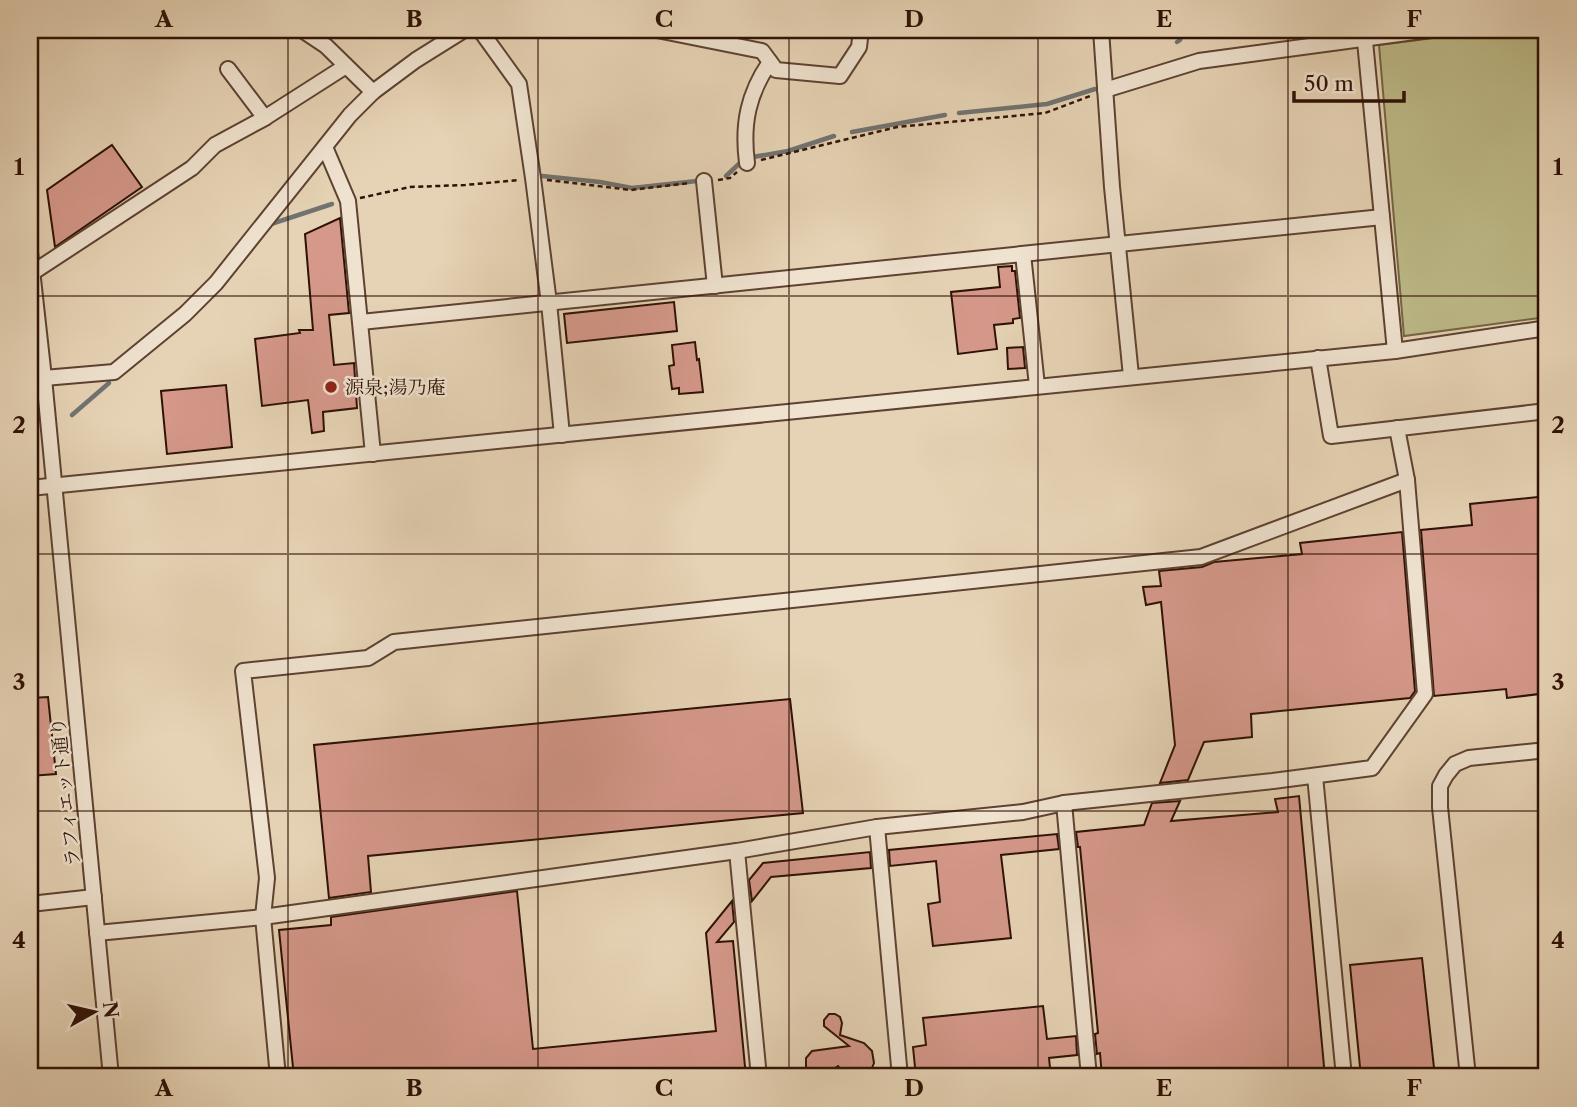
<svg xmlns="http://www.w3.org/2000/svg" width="1577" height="1107" font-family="'Libre Caslon Text','Noto Serif JP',serif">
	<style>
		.green { fill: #bdba88; stroke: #766646; stroke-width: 2 }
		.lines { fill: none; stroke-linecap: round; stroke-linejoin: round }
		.stream { stroke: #717372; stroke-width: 4.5 }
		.building { fill: #d5988a; stroke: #2f1105; stroke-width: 2 }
		.minor-casing { stroke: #5d4231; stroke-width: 18 }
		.path { stroke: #2f1105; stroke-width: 2.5; stroke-dasharray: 5 3.5; stroke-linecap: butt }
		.minor { stroke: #efe2cf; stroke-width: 14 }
		.grid { fill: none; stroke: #2f1105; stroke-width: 2; stroke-opacity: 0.55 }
		.poi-dot { fill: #8f2418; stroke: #efe2cf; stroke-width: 2.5 }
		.labels { text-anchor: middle; stroke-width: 5; stroke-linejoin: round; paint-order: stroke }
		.poi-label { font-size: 19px; fill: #2f1105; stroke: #efe2cf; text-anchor: start }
		.street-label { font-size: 19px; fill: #2f1105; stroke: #efe2cf }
		.neatline { fill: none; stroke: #2f1105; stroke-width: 2.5 }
		.grid-label { font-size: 23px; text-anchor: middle; font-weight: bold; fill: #2f1105 }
	</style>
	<rect width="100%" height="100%" fill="#e6d3b5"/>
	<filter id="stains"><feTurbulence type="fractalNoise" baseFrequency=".00286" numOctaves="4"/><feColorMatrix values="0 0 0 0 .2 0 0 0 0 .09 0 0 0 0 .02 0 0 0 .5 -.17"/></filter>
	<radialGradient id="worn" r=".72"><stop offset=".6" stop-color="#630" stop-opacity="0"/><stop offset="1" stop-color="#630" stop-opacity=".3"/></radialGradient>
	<path class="green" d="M1496 30H1547V317L1404 336 1379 45Z"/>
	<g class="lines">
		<g class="stream">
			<path d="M1177 42 1180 40 1182 30"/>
			<path d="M959 113 1047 104 1095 89"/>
			<path d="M852 132 945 115"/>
			<path d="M753 157 788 151 834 136"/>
			<path d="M542 176 600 182 632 188 697 181"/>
			<path d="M726 176 742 161"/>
			<path d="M271 224 332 204"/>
			<path d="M72 415 109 383"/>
		</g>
	</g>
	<g class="building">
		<path d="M112 145 142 187 55 247 47 190Z"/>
		<path d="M340 218 349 313 329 315 334 365 354 363 357 408 323 412 324 431 312 433 308 400 262 406 255 339 300 333 299 330H313L305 234Z"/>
		<path d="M1012 266V271H1015L1020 318 1013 319V323L994 325 997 349 958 354 951 292 1000 287 998 267Z"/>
		<path d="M674 302 677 331 567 343 564 314Z"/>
		<path d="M695 342 697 360 699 359 703 392 679 394V388L672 389 669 366 674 365 672 345Z"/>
		<path d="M1023 347 1025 368 1008 369 1007 348Z"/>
		<path d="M226 385 232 447 167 454 161 391Z"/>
		<path d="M1547 496V693L1507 698 1506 689 1434 696 1421 530 1472 525 1470 504Z"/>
		<path d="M1402 532 1415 691 1410 698 1251 714 1252 737 1204 742 1188 780 1160 783 1175 745 1161 602 1146 605 1143 587 1161 586 1159 571 1202 567 1214 562 1302 554 1300 543Z"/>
		<path d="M48 697 56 774 30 776V698Z"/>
		<path d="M790 699 803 813 368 856 371 892 329 898 314 745Z"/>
		<path d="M1299 796 1325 1077H1102L1100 1053 1097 1054 1095 1034 1098 1033 1080 847H1078L1076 832 1144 825 1152 803 1180 801 1171 821 1278 812 1275 799Z"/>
		<path d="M1057 834 1059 849 1001 855 1011 938 933 946 928 904 940 902 936 861 890 866 889 850Z"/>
		<path d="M870 852 871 868 771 877 752 901 749 880 763 863Z"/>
		<path d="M517 891 533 1049 716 1031 706 933 732 901 734 922 717 942 733 941 746 1077H294L279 930 331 925V917Z"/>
		<path d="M1422 958 1435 1077H1361L1350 965Z"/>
		<path d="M1043 1006 1047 1039 1076 1036 1077 1055 1049 1058 1051 1077H916L913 1047 926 1045 923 1018Z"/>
		<path d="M829 1014H835L840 1017 842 1023 840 1035 864 1043 872 1051 874 1063 872 1068 863 1076H851L845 1074 838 1066 825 1075 816 1076 812 1074 806 1067V1058L812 1051 849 1046 824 1026V1020Z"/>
	</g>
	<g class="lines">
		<defs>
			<g id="minor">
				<path d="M302 30 326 46 373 92"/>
				<path d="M480 30 519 84 533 178 549 303 562 435"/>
				<path d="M657 30 762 51 776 70 840 76 859 47 861 30"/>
				<path d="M1101 30 1112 187 1131 376"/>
				<path d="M1364 31 1395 351"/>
				<path d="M228 69 265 118"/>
				<path d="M1105 90 1199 61 1429 30"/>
				<path d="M325 147 348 201 373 454"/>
				<path d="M747 163C742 124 748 94 770 62"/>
				<path d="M704 181 715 286"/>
				<path d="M30 252 44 378 111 1077"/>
				<path d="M1023 254 1037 386"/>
				<path d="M32 273 192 168 215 145 263 119 346 66"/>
				<path d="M361 322 1382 217"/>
				<path d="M1318 358 1331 436 1547 411"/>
				<path d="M44 378 114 372 185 314 216 283 350 115 373 92 416 60 464 30"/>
				<path d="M30 488 1395 351 1547 328"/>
				<path d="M1315 776 1344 1077"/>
				<path d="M1064 803 1089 1077"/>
				<path d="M877 827 900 1077"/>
				<path d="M737 851 759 1077"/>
				<path d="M30 904 94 897"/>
				<path d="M97 933 263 917 737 851 877 827 1023 812 1064 803 1273 781 1372 768 1425 694 1407 480 1397 428"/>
				<path d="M278 1077 263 917 267 878 243 671 368 658 394 642 1201 557 1407 480"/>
				<path d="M1468 1077 1440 807V786L1446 775 1455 764 1469 758 1547 750"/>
			</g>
		</defs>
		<use href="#minor" class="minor-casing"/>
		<g class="path">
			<path d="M761 160 897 127 1045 113 1093 95"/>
			<path d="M547 180 631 190 690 183"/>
			<path d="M718 180 730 178 737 172"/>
			<path d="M360 198 410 187 465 185 520 180"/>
		</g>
		<use href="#minor" class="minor"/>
	</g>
	<path class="grid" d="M288 30V1077M538 30V1077M789 30V1077M1038 30V1077M1288 30V1077M30 296H1547M30 554H1547M30 811H1547"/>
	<circle class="poi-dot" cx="331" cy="387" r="7"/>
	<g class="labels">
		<g class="poi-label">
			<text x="345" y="394">源泉;湯乃庵</text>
		</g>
		<g class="street-label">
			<text transform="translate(65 792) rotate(-96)" y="7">ラフィエット通り</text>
		</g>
	</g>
	<rect width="1577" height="1107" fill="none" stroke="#e6d3b5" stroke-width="77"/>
	<g transform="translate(94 1012) rotate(82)" stroke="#efe2cf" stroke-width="5" paint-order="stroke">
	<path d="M0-5L12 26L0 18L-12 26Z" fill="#2f1105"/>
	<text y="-10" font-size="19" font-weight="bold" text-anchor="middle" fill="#2f1105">N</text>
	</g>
	<path d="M1294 91v10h110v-10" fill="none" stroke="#2f1105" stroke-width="3.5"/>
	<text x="1304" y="91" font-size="21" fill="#2f1105" stroke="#efe2cf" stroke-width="5" paint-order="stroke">50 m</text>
	<rect x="38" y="38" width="1500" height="1030" class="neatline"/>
	<g class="grid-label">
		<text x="164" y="27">A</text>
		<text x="414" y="27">B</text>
		<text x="664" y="27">C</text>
		<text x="914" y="27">D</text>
		<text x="1164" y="27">E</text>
		<text x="1414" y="27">F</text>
		<text x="19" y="175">1</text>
		<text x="1558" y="175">1</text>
		<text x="19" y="433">2</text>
		<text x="1558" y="433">2</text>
		<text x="19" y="690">3</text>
		<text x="1558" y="690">3</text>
		<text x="19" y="948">4</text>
		<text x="1558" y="948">4</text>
		<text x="164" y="1096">A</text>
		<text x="414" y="1096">B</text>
		<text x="664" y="1096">C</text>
		<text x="914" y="1096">D</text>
		<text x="1164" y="1096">E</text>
		<text x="1414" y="1096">F</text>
	</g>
	<rect width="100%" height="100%" filter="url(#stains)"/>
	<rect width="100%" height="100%" fill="url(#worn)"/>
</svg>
